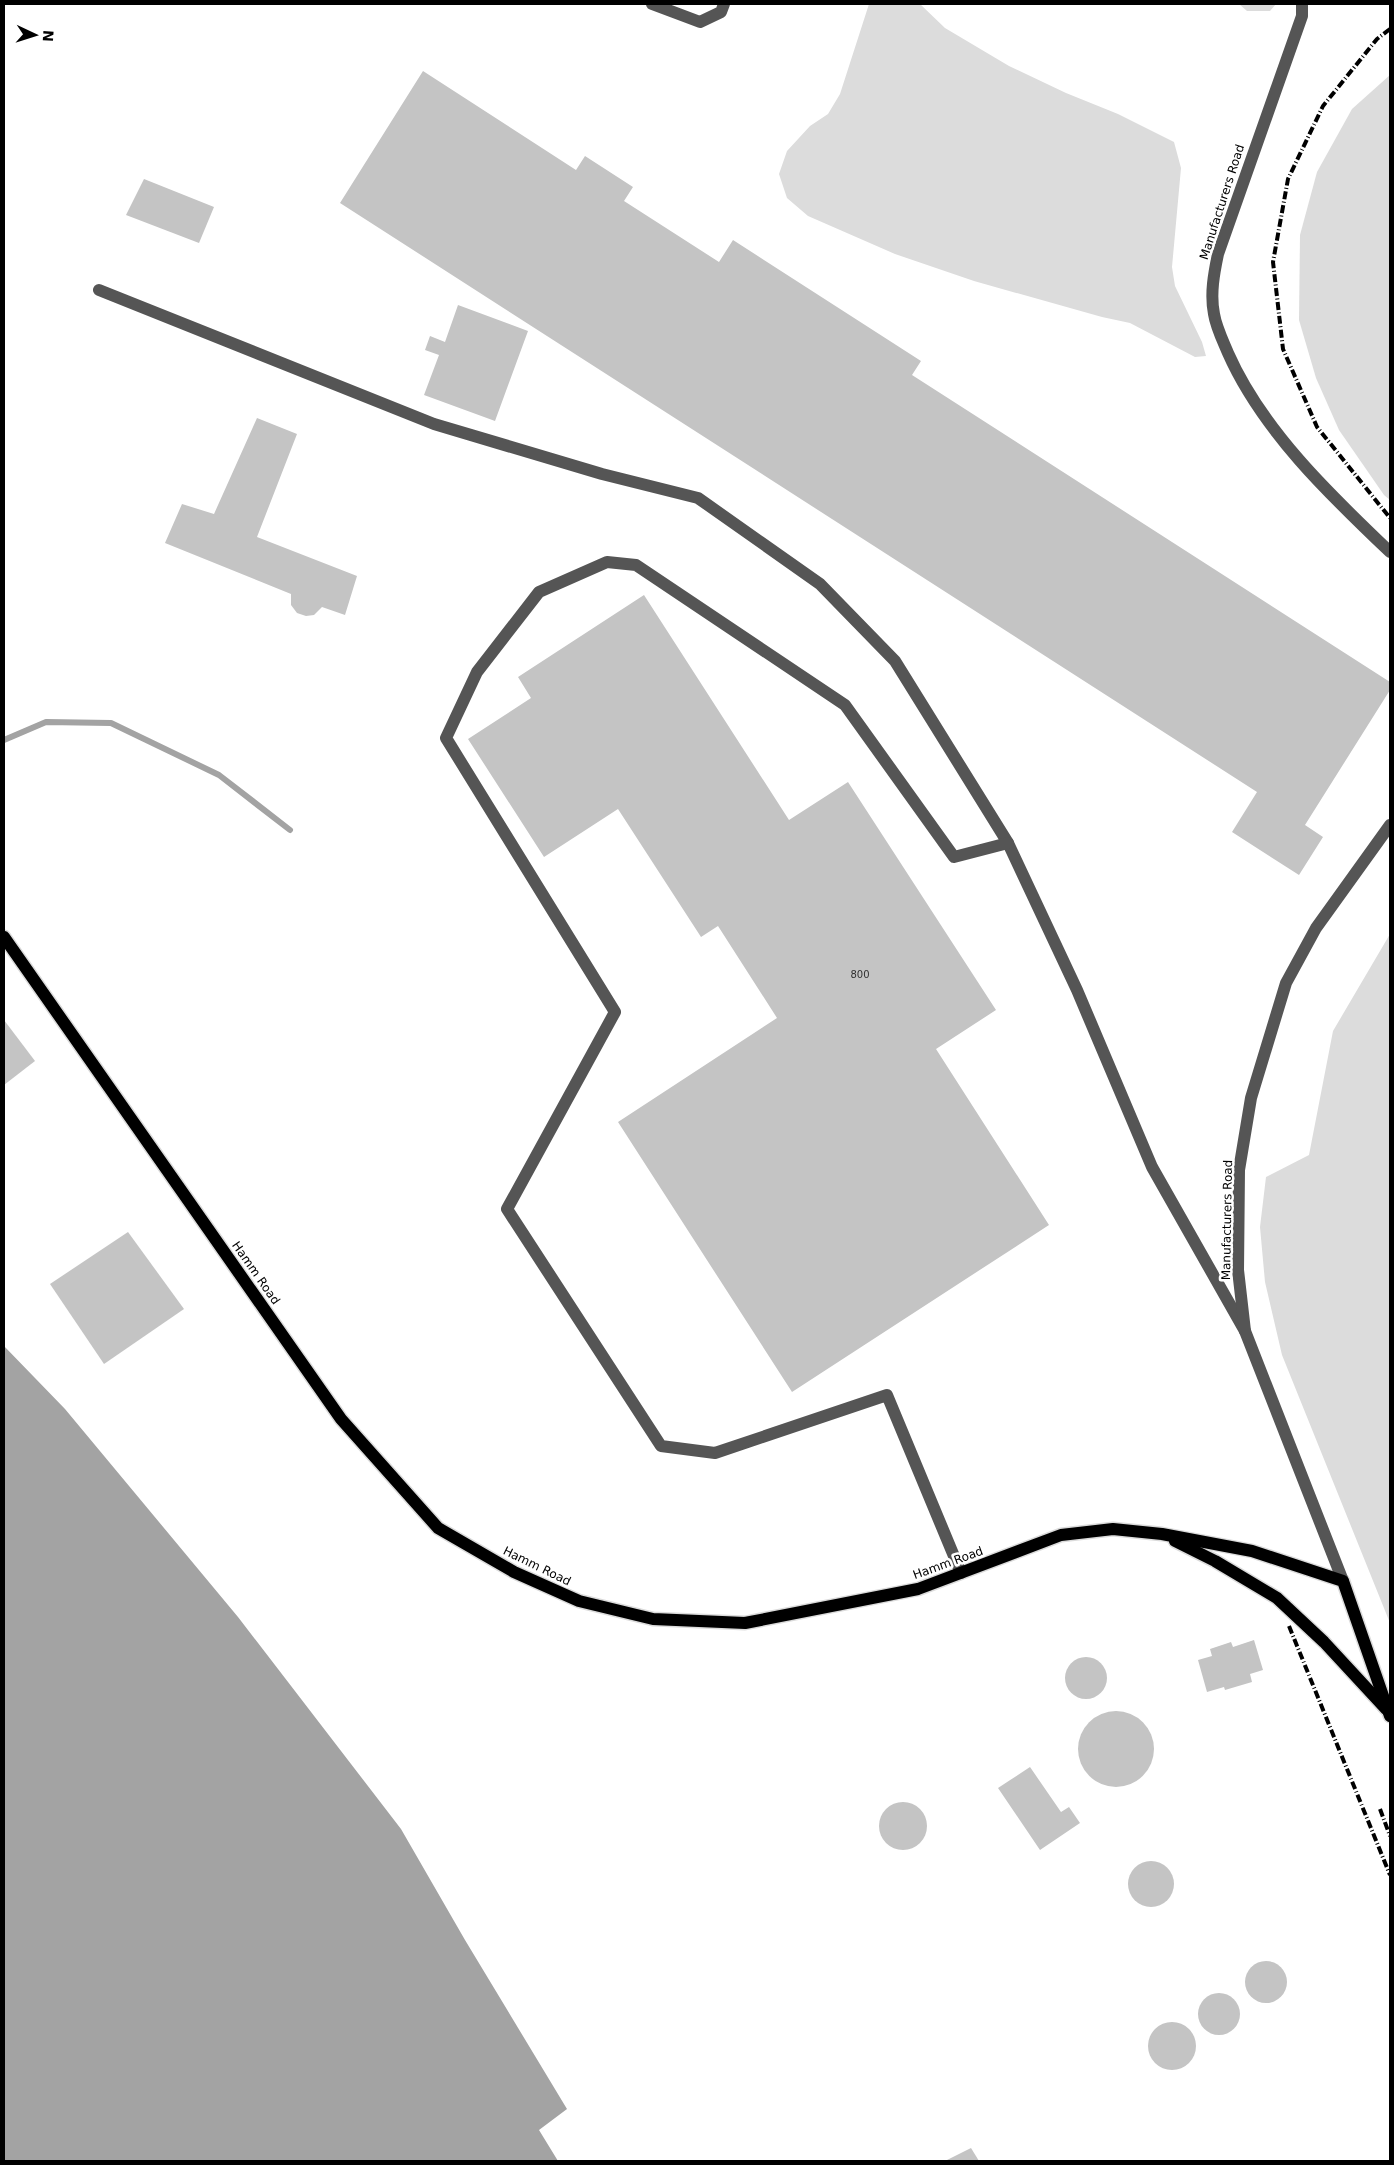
<svg xmlns="http://www.w3.org/2000/svg" width="1394" height="2165" font-family="'DejaVu Sans',sans-serif">
	<style>
		.green { fill: #dcdcdc }
		.water { fill: #a3a3a3 }
		.lines { fill: none; stroke-linecap: round; stroke-linejoin: round }
		.stream { stroke: #a3a3a3; stroke-width: 6 }
		.building { fill: #c4c4c4 }
		.major-casing { stroke: #dbdbdb; stroke-width: 15 }
		.minor { stroke: #555; stroke-width: 12 }
		.major { stroke: #000; stroke-width: 12 }
		.rail { stroke: #000; stroke-width: 4; stroke-dasharray: 8 2.5 1 2.5; stroke-linecap: butt }
		.labels { text-anchor: middle; stroke-width: 5; stroke-linejoin: round; paint-order: stroke }
		.number-label { font-size: 10px; fill: #313131 }
		.street-label { font-size: 12px; fill: #000; stroke: #fff }
	</style>
	<rect width="100%" height="100%" fill="#fff"/>
	<g class="green">
		<path d="M869 4H920L945 28 1009 66 1066 93 1118 114 1174 142 1181 168 1172 267 1175 286 1202 342 1206 356 1195 357 1130 323 1102 317 974 281 895 254 808 216 787 198 779 174 787 151 810 126 828 114 840 94Z"/>
		<path d="M1239 4H1276L1270 11H1247Z"/>
		<path d="M1390 75V500L1384 495 1339 430 1316 378 1299 320 1300 235 1317 172 1352 109Z"/>
		<path d="M1390 934V1623L1282 1355 1265 1282 1260 1227 1266 1177 1309 1155 1333 1031Z"/>
	</g>
	<path class="water" d="M4 1346 65 1409 238 1617 401 1829 465 1940 567 2109 539 2130 558 2161H4Z"/>
	<g class="lines">
		<path class="stream" d="M4 740 46 722 111 723 219 775 290 830"/>
	</g>
	<g class="building">
		<path d="M423 71 576 170 585 156 633 187 624 201 719 262 733 240 921 361 912 375 1390 682V690L1305 825 1323 837 1299 875 1232 832 1257 792 340 203Z"/>
		<path d="M144 179 214 207 199 243 126 215Z"/>
		<path d="M458 305 528 331 495 421 424 395 439 355 425 350 430 336 445 342Z"/>
		<path d="M257 418 297 434 257 537 357 576 345 615 322 607 314 615 306 616 297 613 291 605V594L165 543 182 504 214 514Z"/>
		<path d="M644 595 789 820 848 782 996 1010 936 1049 1049 1225 792 1392 618 1122 777 1018 718 926 701 937 618 809 544 857 468 739 531 698 518 677Z"/>
		<path d="M4 1020 35 1061 4 1085Z"/>
		<path d="M128 1232 184 1309 104 1364 50 1284Z"/>
		<path d="M1254 1640 1263 1670 1250 1674 1252 1682 1225 1690 1224 1687 1207 1692 1198 1660 1212 1656 1210 1649 1231 1642 1233 1647Z"/>
		<circle cx="1086" cy="1678" r="21"/>
		<circle cx="1116" cy="1749" r="38"/>
		<path d="M1030 1767 1061 1812 1069 1807 1080 1823 1040 1850 998 1788Z"/>
		<circle cx="903" cy="1826" r="24"/>
		<circle cx="1151" cy="1884" r="23"/>
		<circle cx="1266" cy="1982" r="21"/>
		<circle cx="1219" cy="2014" r="21"/>
		<circle cx="1172" cy="2046" r="24"/>
		<path d="M971 2148 979 2161H945Z"/>
	</g>
	<g class="lines">
		<defs>
			<g id="major">
				<path d="M4 937 341 1419 438 1528 514 1572 579 1601 653 1619 745 1623 918 1589 1061 1535 1113 1529 1162 1534 1252 1551 1343 1581 1390 1716"/>
				<path d="M1175 1541 1215 1561 1277 1598 1324 1642 1386 1709"/>
			</g>
		</defs>
		<use href="#major" class="major-casing"/>
		<g class="minor">
			<path d="M652 4 700 22 721 12 724 4"/>
			<path d="M1302 4V16L1218 254C1214 273 1210 294 1214 314 1216 327 1223 341 1228 353 1262 430 1330 495 1390 552"/>
			<path d="M99 290 434 424 602 474 698 498 820 584 895 661 1008 843 1077 990 1152 1167 1245 1331"/>
			<path d="M961 1573 887 1395 715 1453 661 1446 507 1209 615 1012 446 738 477 672 539 592 607 562 636 565 845 705 954 857 1008 843"/>
			<path d="M1343 1581 1245 1331 1238 1270 1239 1170 1251 1098 1286 983 1316 928 1390 825"/>
		</g>
		<use href="#major" class="major"/>
		<g class="rail">
			<path d="M1390 29 1377 39 1323 106 1288 179 1273 262 1283 349 1317 427 1390 518"/>
			<path d="M1289 1626 1390 1875"/>
			<path d="M1380 1809 1390 1836"/>
		</g>
	</g>
	<g class="labels">
		<g class="number-label">
			<text x="860" y="978">800</text>
		</g>
		<g class="street-label">
			<text transform="translate(1222 202) rotate(-72)" y="4">Manufacturers Road</text>
			<text transform="translate(1227 1220) rotate(-89)" y="4">Manufacturers Road</text>
			<text transform="translate(256 1273) rotate(55)" y="4">Hamm Road</text>
			<text transform="translate(948 1563) rotate(-20)" y="4">Hamm Road</text>
			<text transform="translate(537 1566) rotate(26)" y="4">Hamm Road</text>
		</g>
	</g>
	<rect width="1394" height="2165" fill="none" stroke="#000000" stroke-width="10"/>
	<g transform="translate(35 35) rotate(94)" stroke="#ffffff" stroke-width="4" paint-order="stroke">
	<path d="M0-4L9 19L0 12L-9 19Z" fill="#000000"/>
	<text y="-8" font-size="14" font-weight="bold" text-anchor="middle" fill="#000000">N</text>
	</g>
</svg>
